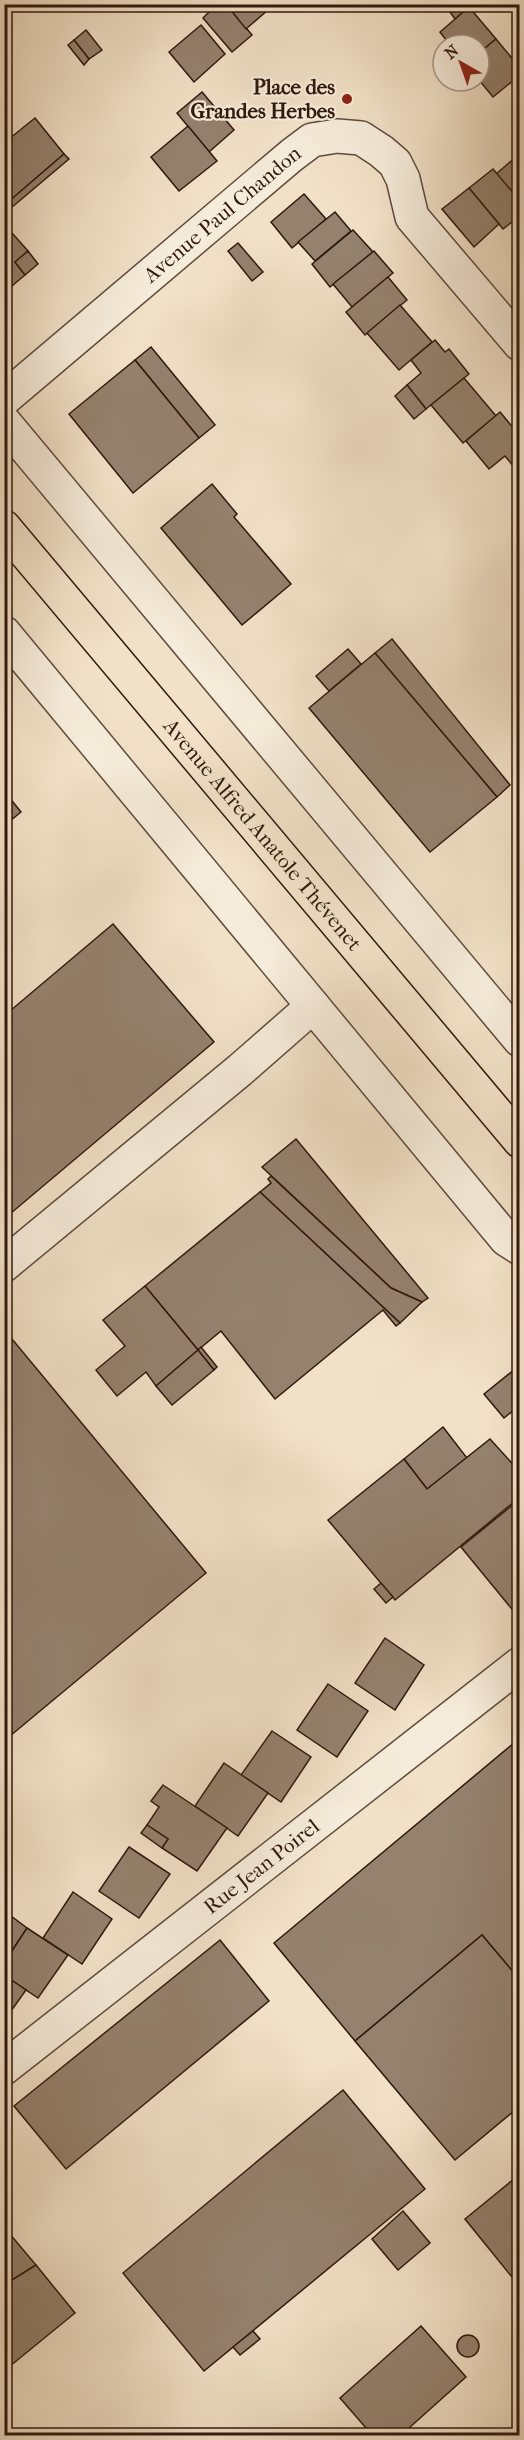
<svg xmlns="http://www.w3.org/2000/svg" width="524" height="2440" font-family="'IM FELL French Canon',serif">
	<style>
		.building { fill: #94816e; stroke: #30180d; stroke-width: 1.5 }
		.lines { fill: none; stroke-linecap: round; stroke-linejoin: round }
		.minor-casing { stroke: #604a3c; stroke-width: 36 }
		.major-casing { stroke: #30180d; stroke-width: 36 }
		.minor { stroke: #f6ecdb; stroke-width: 33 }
		.major { stroke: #f1e1c7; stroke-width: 33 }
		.poi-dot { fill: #8f2418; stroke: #f6ecdb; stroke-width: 2 }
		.labels { text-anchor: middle; stroke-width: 4.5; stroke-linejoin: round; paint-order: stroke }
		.poi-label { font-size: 21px; font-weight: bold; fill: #30180d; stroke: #f6ecdb; text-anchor: end }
		.street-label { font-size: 21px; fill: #30180d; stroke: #f6ecdb }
	</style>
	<rect width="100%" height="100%" fill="#f1e1c7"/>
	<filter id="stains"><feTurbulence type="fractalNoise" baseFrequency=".00333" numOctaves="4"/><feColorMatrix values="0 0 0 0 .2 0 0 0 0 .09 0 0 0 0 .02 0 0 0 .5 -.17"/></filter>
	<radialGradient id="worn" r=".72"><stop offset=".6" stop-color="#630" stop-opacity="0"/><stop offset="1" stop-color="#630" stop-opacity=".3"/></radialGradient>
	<g class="building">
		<path d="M217 4H226L252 35 232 52 203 18Z"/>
		<path d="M226 4H263L268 10 246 29Z"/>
		<path d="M263 4H275L268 10Z"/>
		<path d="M444 4H473L455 19Z"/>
		<path d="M469 7 496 39 479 53V45H450L440 32Z"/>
		<path d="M201 25 225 54 194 82 169 52Z"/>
		<path d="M86 30 102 50 89 59 74 40Z"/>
		<path d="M496 39 520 68V75L493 97 479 80V53Z"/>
		<path d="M74 40 89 59 84 65 68 45Z"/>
		<path d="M202 92 234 130 209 152 177 113Z"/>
		<path d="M35 118 64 154 7 203 11 208 4 214V143Z"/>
		<path d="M188 126 217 161 179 191 151 157Z"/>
		<path d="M64 154 69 159 11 208 7 203Z"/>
		<path d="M516 157 520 161V201L496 174Z"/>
		<path d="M493 169 520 201V216L503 229 469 188Z"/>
		<path d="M469 188 499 224 474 247 442 209Z"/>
		<path d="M304 194 326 219 292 248 271 222Z"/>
		<path d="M335 212 351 231 315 261 298 242Z"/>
		<path d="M4 224 28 251 15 262 25 275 6 291Z"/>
		<path d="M353 230 373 252 330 287 312 264Z"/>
		<path d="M238 243 263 272 252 281 228 251Z"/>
		<path d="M28 251 38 264 25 275 15 262Z"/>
		<path d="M374 251 393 273 352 307 333 284Z"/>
		<path d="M388 277 407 300 365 335 346 312Z"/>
		<path d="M400 305 432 342 399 370 367 333Z"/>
		<path d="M435 340 445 352 449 349 469 374 426 409 407 385 421 373 411 360Z"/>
		<path d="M151 347 215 425 199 438 135 360Z"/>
		<path d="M135 360 199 438 133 493 69 414Z"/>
		<path d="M464 378 496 416 463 443 431 405Z"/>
		<path d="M407 385 426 409 414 419 395 396Z"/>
		<path d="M500 412 520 436V462L514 467 505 456 489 469 466 441Z"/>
		<path d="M212 484 237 514 234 517 291 584 242 625 161 528Z"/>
		<path d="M392 639 510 785 497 797 375 653Z"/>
		<path d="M348 649 361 664 329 691 316 676Z"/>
		<path d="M375 653 497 797 430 852 309 708Z"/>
		<path d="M4 791 21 812 4 826Z"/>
		<path d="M113 924 214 1042 4 1219V1016Z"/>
		<path d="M296 1139 428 1298 422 1302 391 1288 262 1167Z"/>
		<path d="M271 1176 391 1288 422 1302 400 1323 260 1192 271 1183 268 1179Z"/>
		<path d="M260 1192 400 1323 396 1326 383 1310 275 1399 221 1331 198 1350 145 1286Z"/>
		<path d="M145 1286 198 1350 156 1386 146 1372 117 1396 96 1370 125 1346 103 1320Z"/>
		<path d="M12 1339 206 1573 4 1741V1345Z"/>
		<path d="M201 1347 217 1367 214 1370 198 1350Z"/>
		<path d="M198 1350 214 1370 172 1405 156 1386Z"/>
		<path d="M520 1365V1405L504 1418 484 1394Z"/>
		<path d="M443 1427 467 1458 427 1489 404 1459Z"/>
		<path d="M490 1439 520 1472V1497L395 1600 328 1520 404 1459 427 1489Z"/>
		<path d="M520 1499V1619L461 1547Z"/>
		<path d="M381 1583 393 1597 386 1603 374 1589Z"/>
		<path d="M385 1638 424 1665 395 1710 355 1683Z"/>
		<path d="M328 1684 368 1711 337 1757 297 1730Z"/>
		<path d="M272 1731 311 1757 281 1802 241 1775Z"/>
		<path d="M520 1738V1980L482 1935 355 2041 274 1943Z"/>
		<path d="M224 1763 268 1793 238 1836 195 1806Z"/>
		<path d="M163 1785 227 1828 197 1871 162 1848 168 1839 147 1825 159 1807 151 1801Z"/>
		<path d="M147 1825 168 1839 162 1848 141 1833Z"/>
		<path d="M129 1847 170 1874 139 1918 99 1891Z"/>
		<path d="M73 1892 112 1919 82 1964 43 1938Z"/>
		<path d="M11 1916 27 1928 4 1963V1925Z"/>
		<path d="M27 1928 68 1955 38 1998 4 1975V1963Z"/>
		<path d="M482 1935 520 1980V2106L455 2160 355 2041Z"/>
		<path d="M220 1940 269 2001 66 2169 14 2106Z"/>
		<path d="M4 1975 26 1990 4 2021Z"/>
		<path d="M343 2090 425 2189 204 2371 123 2273Z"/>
		<path d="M520 2174V2287L465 2219Z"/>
		<path d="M403 2211 430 2243 398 2270 372 2239Z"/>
		<path d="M4 2227 36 2265 4 2285Z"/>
		<path d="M36 2265 75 2313 4 2371V2285Z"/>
		<path d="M421 2326 466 2377 400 2436H373L340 2398Z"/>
		<path d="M253 2331 260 2339 240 2355 233 2347Z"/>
		<circle cx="468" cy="2346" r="11"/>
	</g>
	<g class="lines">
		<defs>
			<g id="minor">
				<path id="s1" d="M4 399 292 155 312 140 337 136 361 138 381 151 395 163 403 179 412 217 520 344"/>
				<path d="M4 422 520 1040"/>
				<path d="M4 633 506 1239 520 1248"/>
				<path d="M4 1265 240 1070 313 1006"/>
				<path id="s2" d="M4 2068 520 1664"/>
			</g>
			<g id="major">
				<path id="s3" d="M4 527 520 1141"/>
			</g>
		</defs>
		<use href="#minor" class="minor-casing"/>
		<use href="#major" class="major-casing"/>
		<use href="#minor" class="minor"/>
		<use href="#major" class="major"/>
	</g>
	<circle class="poi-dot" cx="347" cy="99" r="6"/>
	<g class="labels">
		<g class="poi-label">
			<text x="335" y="94">Place des<tspan x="335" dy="24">Grandes Herbes</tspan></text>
		</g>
		<g class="street-label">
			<text dy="7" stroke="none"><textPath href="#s1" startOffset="286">Avenue Paul Chandon</textPath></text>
			<text dy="7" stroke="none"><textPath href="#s3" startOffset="402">Avenue Alfred Anatole Thévenet</textPath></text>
			<text dy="7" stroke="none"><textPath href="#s2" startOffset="327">Rue Jean Poirel</textPath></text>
		</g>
	</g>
	<rect width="524" height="2440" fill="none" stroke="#f1e1c7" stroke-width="24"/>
	<rect x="6" y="6" width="512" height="2428" fill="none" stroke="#30180d" stroke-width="3"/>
	<rect x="12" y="12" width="500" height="2416" fill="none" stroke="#30180d" stroke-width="1.5"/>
	<g transform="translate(461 63) rotate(320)"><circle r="28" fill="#f6ecdb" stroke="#a79789" stroke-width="1.5"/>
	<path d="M0-4.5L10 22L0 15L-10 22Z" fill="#8f2418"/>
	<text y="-9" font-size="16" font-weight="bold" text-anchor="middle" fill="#30180d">N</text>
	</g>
	<rect width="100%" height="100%" filter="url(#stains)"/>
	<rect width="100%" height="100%" fill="url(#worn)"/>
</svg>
